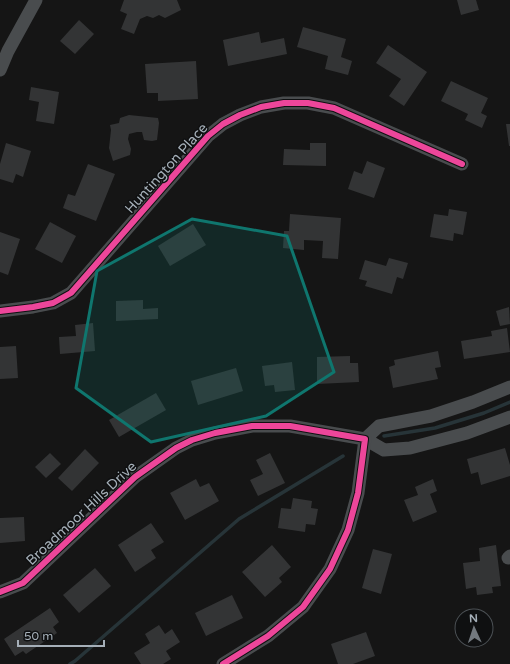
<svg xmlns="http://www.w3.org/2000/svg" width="510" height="664" font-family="'Varela Round',sans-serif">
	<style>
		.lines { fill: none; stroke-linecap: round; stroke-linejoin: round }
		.stream { stroke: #273438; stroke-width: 3.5 }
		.building { fill: #333435 }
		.minor { stroke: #494c4e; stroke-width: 13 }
		.cycleway-casing { stroke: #0f1011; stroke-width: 8 }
		.cycleway { stroke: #ed469a; stroke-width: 6 }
		.marked { fill: #0f766e; fill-opacity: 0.2; stroke: #0f766e; stroke-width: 3; stroke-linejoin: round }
		.labels { text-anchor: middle; stroke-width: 3; stroke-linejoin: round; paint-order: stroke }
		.street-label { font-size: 14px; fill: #a5afb8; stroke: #0f1011 }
	</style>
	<rect width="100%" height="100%" fill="#151515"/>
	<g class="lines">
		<g class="stream">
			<path d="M384 436 435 428 484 413 510 402"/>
			<path d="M70 664 75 661 239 519 343 456"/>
		</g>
	</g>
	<g class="building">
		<path d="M124 0H177L181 10 165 18 159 15 153 18 147 16 140 19 134 34 121 29 127 14 120 11Z"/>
		<path d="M457 0H476L479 10 461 15Z"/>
		<path d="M79 20 94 34 75 54 60 41Z"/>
		<path d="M303 27 346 39 341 57 352 61 348 75 325 69 328 56 297 47Z"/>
		<path d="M259 32 261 43 284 38 287 54 228 66 223 40Z"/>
		<path d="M388 45 427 72 404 106 389 96 401 79 376 63Z"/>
		<path d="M196 61 198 99 158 101V93H147L145 64Z"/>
		<path d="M451 81 488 98 481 113 487 116 482 128 465 120 468 114 441 101Z"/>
		<path d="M31 87 59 92 54 124 36 121 39 102 29 100Z"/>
		<path d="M129 115 158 118 159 123 157 140 152 141 144 140 142 132H137L129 134 128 139 131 149 130 155 113 161 109 148 111 130 110 125 119 123 120 118Z"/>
		<path d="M506 124H510V146H509Z"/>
		<path d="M6 143 31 151 23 177 16 174 13 183 0 179V164Z"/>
		<path d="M310 143H326V166L283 165 284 149 310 150Z"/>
		<path d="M367 161 385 168 374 198 348 189 354 171 362 174Z"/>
		<path d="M88 164 115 174 96 221 63 208 68 194 75 196Z"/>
		<path d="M449 209 467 212 463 235 454 233 453 241 430 237 434 214 448 216Z"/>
		<path d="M290 214 341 218 338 259 322 258 323 241 304 240V250L283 248 284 231H289Z"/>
		<path d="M50 222 76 236 62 263 35 249Z"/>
		<path d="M193 224 206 245 170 266 158 246Z"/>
		<path d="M0 232 20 239 8 275 0 272Z"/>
		<path d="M389 258 408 263 403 279 397 277 392 294 365 286 367 281 359 279 365 260 386 266Z"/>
		<path d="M143 300V309L158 308V319L116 321V301Z"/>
		<path d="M509 307 510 324 500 326 496 311Z"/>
		<path d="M93 323 95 351 60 354 59 337 76 336 75 325Z"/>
		<path d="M507 328 510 352 464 359 461 341 492 336 491 331Z"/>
		<path d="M16 346 18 378 0 379V347Z"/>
		<path d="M438 351 441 367 435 368 438 379 393 388 389 367 395 365 394 360Z"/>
		<path d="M350 356V363H358L359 382 317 384V357Z"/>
		<path d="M292 362 295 390 275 392 274 385 265 386 262 366Z"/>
		<path d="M236 368 243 391 198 405 191 381Z"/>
		<path d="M156 393 166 410 119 437 109 420Z"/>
		<path d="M505 448 510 465V476L481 485 478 472 471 474 467 459Z"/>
		<path d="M85 449 99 463 72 491 58 478Z"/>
		<path d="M50 453 61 464 46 478 35 467Z"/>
		<path d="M270 453 285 483 258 496 250 480 263 474 256 460Z"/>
		<path d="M196 479 200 487 209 483 219 501 185 520 170 493Z"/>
		<path d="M433 479 437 491 430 494 437 512 413 522 404 500 418 495 415 487Z"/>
		<path d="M293 498 312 501 311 508 318 509 315 525 306 524 305 532 278 528 281 508 291 509Z"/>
		<path d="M24 517 25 541 0 543V518Z"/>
		<path d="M151 523 164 542 151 550 156 558 135 572 118 545Z"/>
		<path d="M272 545 291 567 279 578 282 582 265 597 242 572Z"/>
		<path d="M496 545 501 586 492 587 493 593 477 595 476 587 466 589 463 563 480 561 479 548Z"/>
		<path d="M373 549 392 554 381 594 362 588Z"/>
		<path d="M95 568 111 586 79 613 63 595Z"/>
		<path d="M232 595 243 618 206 636 195 613Z"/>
		<path d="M50 608 59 622 53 627 57 633 26 654 23 651 15 656 4 639Z"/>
		<path d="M159 625 165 634 172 629 180 642 166 651 171 659 163 664H141L134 653 150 643 145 634Z"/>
		<path d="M366 632 375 656 353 664H338L331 644Z"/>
	</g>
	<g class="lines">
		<g class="minor">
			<path d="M0 70 8 51 36 0"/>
			<path d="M0 311 33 307 53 303 71 293 208 136 223 124 240 115 261 107 284 103H308L334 108 462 164"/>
			<path d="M510 387 473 402 431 416 379 426 365 439 384 450 410 448 467 433 510 417"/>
			<path d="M508 558 510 556"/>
			<path d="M0 592 23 583 135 477 176 448 192 440 215 433 252 426H290L365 439 358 493 348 530 330 569 303 607 268 636 223 664"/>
		</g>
		<defs>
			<g id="cycleway">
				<path d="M0 311 33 307 53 303 71 293 208 136 223 124 240 115 261 107 284 103H308L334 108 462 164"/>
				<path d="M0 592 23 583 135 477 176 448 192 440 215 433 252 426H290L365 439 358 493 348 530 330 569 303 607 268 636 223 664"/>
			</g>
		</defs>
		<use href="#cycleway" class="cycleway-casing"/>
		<use href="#cycleway" class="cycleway"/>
	</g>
	<path class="marked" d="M192 219 287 236 334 372 266 416 151 442 76 388 97 271Z"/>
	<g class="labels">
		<g class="street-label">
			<text transform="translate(166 168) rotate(-48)" y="5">Huntington Place</text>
			<text transform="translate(81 513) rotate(-43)" y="5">Broadmoor Hills Drive</text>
		</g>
	</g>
	<g transform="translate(474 628) rotate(357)"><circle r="19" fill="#0f1011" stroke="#4b5054"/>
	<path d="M0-3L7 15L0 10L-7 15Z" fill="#73797f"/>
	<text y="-6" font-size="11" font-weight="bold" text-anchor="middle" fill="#a5afb8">N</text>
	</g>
	<path d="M18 640v6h86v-6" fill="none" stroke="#a5afb8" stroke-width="2"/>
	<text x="24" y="640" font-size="12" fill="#a5afb8" stroke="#0f1011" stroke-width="3" paint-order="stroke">50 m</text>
</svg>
